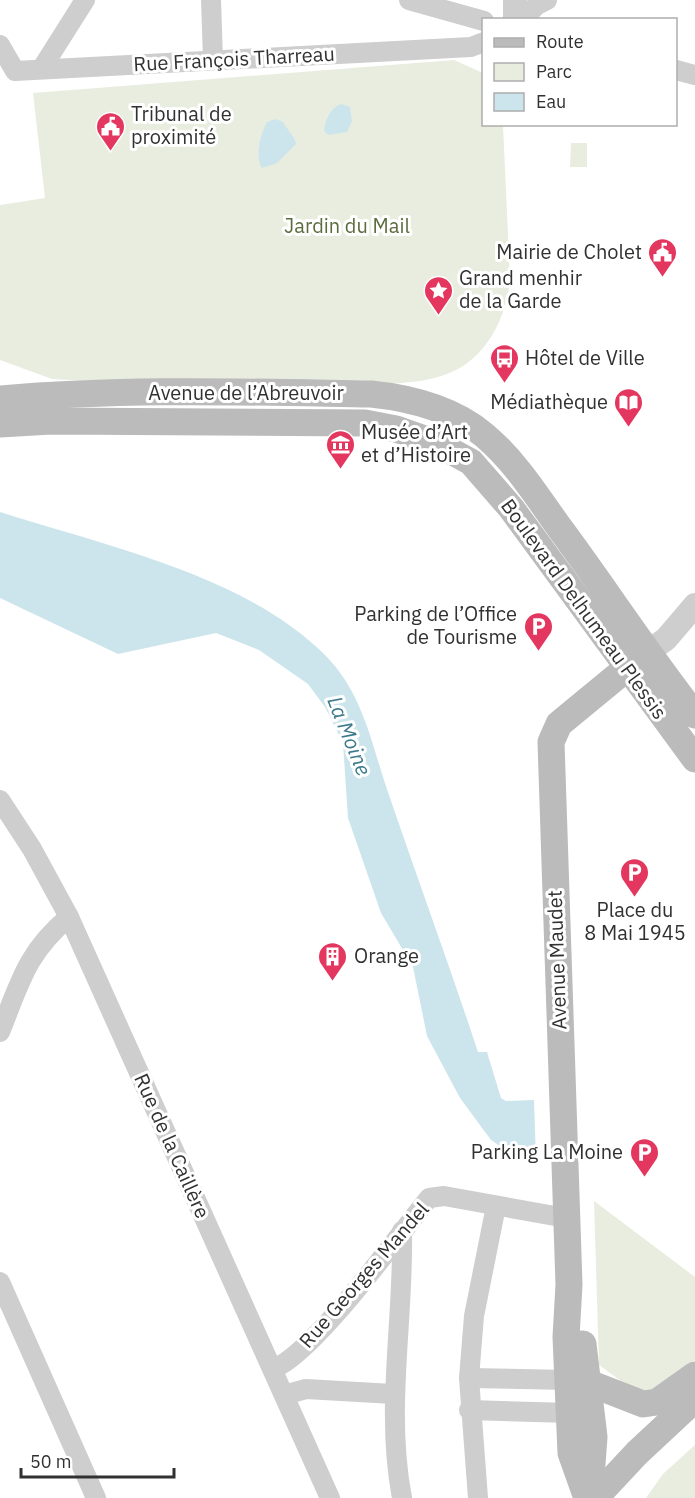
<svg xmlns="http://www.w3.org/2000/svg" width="695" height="1498" font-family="'IBM Plex Sans',sans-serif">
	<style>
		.green { fill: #e9eddf }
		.water { fill: #cce5ec }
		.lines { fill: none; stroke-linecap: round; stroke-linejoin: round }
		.minor { stroke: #cecece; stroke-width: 20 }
		.tertiary { stroke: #cecece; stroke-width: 24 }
		.secondary { stroke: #bbb; stroke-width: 27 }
		.labels { text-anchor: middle; stroke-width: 6; stroke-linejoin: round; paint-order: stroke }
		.street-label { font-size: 20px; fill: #313131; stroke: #fff }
		.poi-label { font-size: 20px; fill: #313131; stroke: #fff; text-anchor: start }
		.park-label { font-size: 20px; fill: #5b6d3e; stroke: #fff }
		.water-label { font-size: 21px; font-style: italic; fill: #3d7a8c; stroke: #fff }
	</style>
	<rect width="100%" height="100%" fill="#fff"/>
	<g class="green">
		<path d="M454 60 483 73 484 124 503 125 510 279C507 317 486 360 447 374 429 381 411 382 392 384L70 380 52 379 0 360V205L45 198 33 93Z"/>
		<path d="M571 143H587V167H570Z"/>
		<path d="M594 1201 695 1277V1360L651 1403 599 1365Z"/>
		<path d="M695 1445V1498H646L663 1474Z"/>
	</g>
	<g class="water">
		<path d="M341 104 350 107 352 121 347 132 328 135 324 131C325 120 330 108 341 104Z"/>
		<path d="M275 119 283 122C287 130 294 135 296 144L277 163 262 168C255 156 260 135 267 122Z"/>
		<path d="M0 512C106 546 245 575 325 655 365 695 372 748 390 798 419 883 450 967 478 1052H487L501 1098 506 1101 534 1100 536 1160 516 1157 491 1140 460 1098 427 1036 413 967 381 913 348 818 343 743 325 707 308 684 259 650 216 633 118 654 0 598Z"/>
	</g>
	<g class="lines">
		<g class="minor">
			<path d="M211 0 213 60"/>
			<path d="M409 0 484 21"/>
			<path d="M522 20 537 5 547 0"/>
			<path d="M0 45 15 71 471 47 484 42"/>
			<path d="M42 68 85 0"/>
			<path d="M676 70 695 75"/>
			<path d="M0 800 32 849 69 917 330 1498"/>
			<path d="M0 1032C20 983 26 953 69 917"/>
			<path d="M0 1282 96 1498"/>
			<path d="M273 1369C313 1354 398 1236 429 1198L444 1196 566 1218"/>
			<path d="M469 1378 569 1380"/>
			<path d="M284 1395 306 1389 393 1394"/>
			<path d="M469 1410 570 1413"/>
			<path d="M402 1498C385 1409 404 1321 402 1231"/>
			<path d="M478 1498 469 1378 474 1316 496 1206"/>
		</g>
		<g class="tertiary">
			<path d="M515 0V20"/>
			<path d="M634 662 666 639 695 605"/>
		</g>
		<g class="secondary">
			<path d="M0 399C123 388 247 392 371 394 411 398 453 409 484 435 515 461 536 495 559 527 605 589 647 654 695 715"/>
			<path d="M0 424 51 421 365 423 396 429 436 443 471 462 511 508 695 759"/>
			<path d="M583 1344 594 1437 590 1491"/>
			<path d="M589 1383 643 1404 657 1402 695 1375"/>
			<path d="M587 1498 571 1453 566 1337 569 1285 551 742 559 724 627 668"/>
			<path d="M595 1498 637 1453 695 1399"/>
		</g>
	</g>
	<defs>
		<symbol id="civic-pin" viewBox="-11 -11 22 30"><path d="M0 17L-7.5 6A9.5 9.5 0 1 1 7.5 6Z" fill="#e4375f" stroke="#fff"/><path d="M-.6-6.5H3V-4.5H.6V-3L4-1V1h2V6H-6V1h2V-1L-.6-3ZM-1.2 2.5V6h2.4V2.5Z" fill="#fff"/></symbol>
		<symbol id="sight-pin" viewBox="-11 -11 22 30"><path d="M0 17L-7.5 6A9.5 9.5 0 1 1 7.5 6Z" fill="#e4375f" stroke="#fff"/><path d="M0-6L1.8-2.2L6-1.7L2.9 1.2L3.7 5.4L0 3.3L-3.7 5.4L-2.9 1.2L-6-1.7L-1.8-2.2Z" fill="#fff"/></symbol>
		<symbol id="bus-pin" viewBox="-11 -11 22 30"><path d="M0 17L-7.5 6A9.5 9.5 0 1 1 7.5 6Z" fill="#e4375f" stroke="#fff"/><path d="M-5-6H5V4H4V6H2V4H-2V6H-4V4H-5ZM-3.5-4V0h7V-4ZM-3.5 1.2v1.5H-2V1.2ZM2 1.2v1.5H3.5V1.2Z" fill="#fff"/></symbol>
		<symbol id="library-pin" viewBox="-11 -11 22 30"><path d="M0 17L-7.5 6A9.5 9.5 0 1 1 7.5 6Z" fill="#e4375f" stroke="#fff"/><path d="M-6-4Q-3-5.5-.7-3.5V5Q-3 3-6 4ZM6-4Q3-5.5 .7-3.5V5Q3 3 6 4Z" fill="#fff"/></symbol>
		<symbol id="museum-pin" viewBox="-11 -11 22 30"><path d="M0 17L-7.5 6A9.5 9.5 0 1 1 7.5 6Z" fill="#e4375f" stroke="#fff"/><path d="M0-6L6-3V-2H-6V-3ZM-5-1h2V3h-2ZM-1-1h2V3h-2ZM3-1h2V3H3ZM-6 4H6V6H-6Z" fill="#fff"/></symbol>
		<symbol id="parking-pin" viewBox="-11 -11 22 30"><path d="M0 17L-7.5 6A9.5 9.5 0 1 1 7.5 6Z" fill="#e4375f" stroke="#fff"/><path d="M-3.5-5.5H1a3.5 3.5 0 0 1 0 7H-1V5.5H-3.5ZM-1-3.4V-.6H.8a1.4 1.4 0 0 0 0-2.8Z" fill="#fff"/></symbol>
		<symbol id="building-pin" viewBox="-11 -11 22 30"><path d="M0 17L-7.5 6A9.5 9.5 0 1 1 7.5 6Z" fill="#e4375f" stroke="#fff"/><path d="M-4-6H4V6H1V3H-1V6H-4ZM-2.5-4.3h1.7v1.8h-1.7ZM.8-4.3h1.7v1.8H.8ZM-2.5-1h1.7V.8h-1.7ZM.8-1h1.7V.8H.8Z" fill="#fff"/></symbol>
	</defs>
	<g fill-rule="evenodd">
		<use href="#civic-pin" x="94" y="110" width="33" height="45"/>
		<use href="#civic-pin" x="646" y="236" width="33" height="45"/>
		<use href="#sight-pin" x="422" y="274" width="33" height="45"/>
		<use href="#bus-pin" x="488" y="342" width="33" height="45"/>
		<use href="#library-pin" x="612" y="386" width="33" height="45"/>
		<use href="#museum-pin" x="324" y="428" width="33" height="45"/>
		<use href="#parking-pin" x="522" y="610" width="33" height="45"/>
		<use href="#parking-pin" x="618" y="856" width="33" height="45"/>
		<use href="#building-pin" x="316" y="940" width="33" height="45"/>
		<use href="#parking-pin" x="628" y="1136" width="33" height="45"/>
	</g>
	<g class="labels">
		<g class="street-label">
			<text transform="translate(234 59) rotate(-3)" y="7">Rue François Tharreau</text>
			<text x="246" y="400">Avenue de l’Abreuvoir</text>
			<text transform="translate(584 609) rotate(54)" y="7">Boulevard Delhumeau Plessis</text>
			<text transform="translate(557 960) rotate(-92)" y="7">Avenue Maudet</text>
			<text transform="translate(172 1146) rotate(66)" y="7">Rue de la Caillère</text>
			<text transform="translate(364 1275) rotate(-49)" y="7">Rue Georges Mandel</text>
		</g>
		<g class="poi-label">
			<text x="131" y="121">Tribunal de<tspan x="131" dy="23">proximité</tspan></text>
			<text x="642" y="259" text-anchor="end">Mairie de Cholet</text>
			<text x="459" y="285">Grand menhir<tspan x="459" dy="23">de la Garde</tspan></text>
			<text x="525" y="365">Hôtel de Ville</text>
			<text x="608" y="409" text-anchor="end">Médiathèque</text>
			<text x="361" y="439">Musée d’Art<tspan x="361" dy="23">et d’Histoire</tspan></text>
			<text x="517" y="621" text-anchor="end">Parking de l’Office<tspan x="517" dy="23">de Tourisme</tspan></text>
			<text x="635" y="917" text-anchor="middle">Place du<tspan x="635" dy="23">8 Mai 1945</tspan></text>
			<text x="354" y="963">Orange</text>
			<text x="623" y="1159" text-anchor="end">Parking La Moine</text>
		</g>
		<g class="park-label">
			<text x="347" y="233">Jardin du Mail</text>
		</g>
		<g class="water-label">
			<text transform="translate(349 736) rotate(68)" y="7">La Moine</text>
		</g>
	</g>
	<rect x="482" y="18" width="195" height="108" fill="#ffffff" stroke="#adadad" stroke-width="1.5"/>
	<rect x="494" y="38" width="30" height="9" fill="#bbbbbb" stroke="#adadad" stroke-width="1.5"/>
	<text x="536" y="48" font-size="18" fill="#313131">Route</text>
	<rect x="494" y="63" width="30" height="18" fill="#e9eddf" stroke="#adadad" stroke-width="1.5"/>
	<text x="536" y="78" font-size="18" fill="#313131">Parc</text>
	<rect x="494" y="93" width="30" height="18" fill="#cce5ec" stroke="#adadad" stroke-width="1.5"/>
	<text x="536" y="108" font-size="18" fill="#313131">Eau</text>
	<path d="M21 1468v9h153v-9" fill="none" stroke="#313131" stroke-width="3"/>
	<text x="30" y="1468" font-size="18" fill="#313131" stroke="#ffffff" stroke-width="4.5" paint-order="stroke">50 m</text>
</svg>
